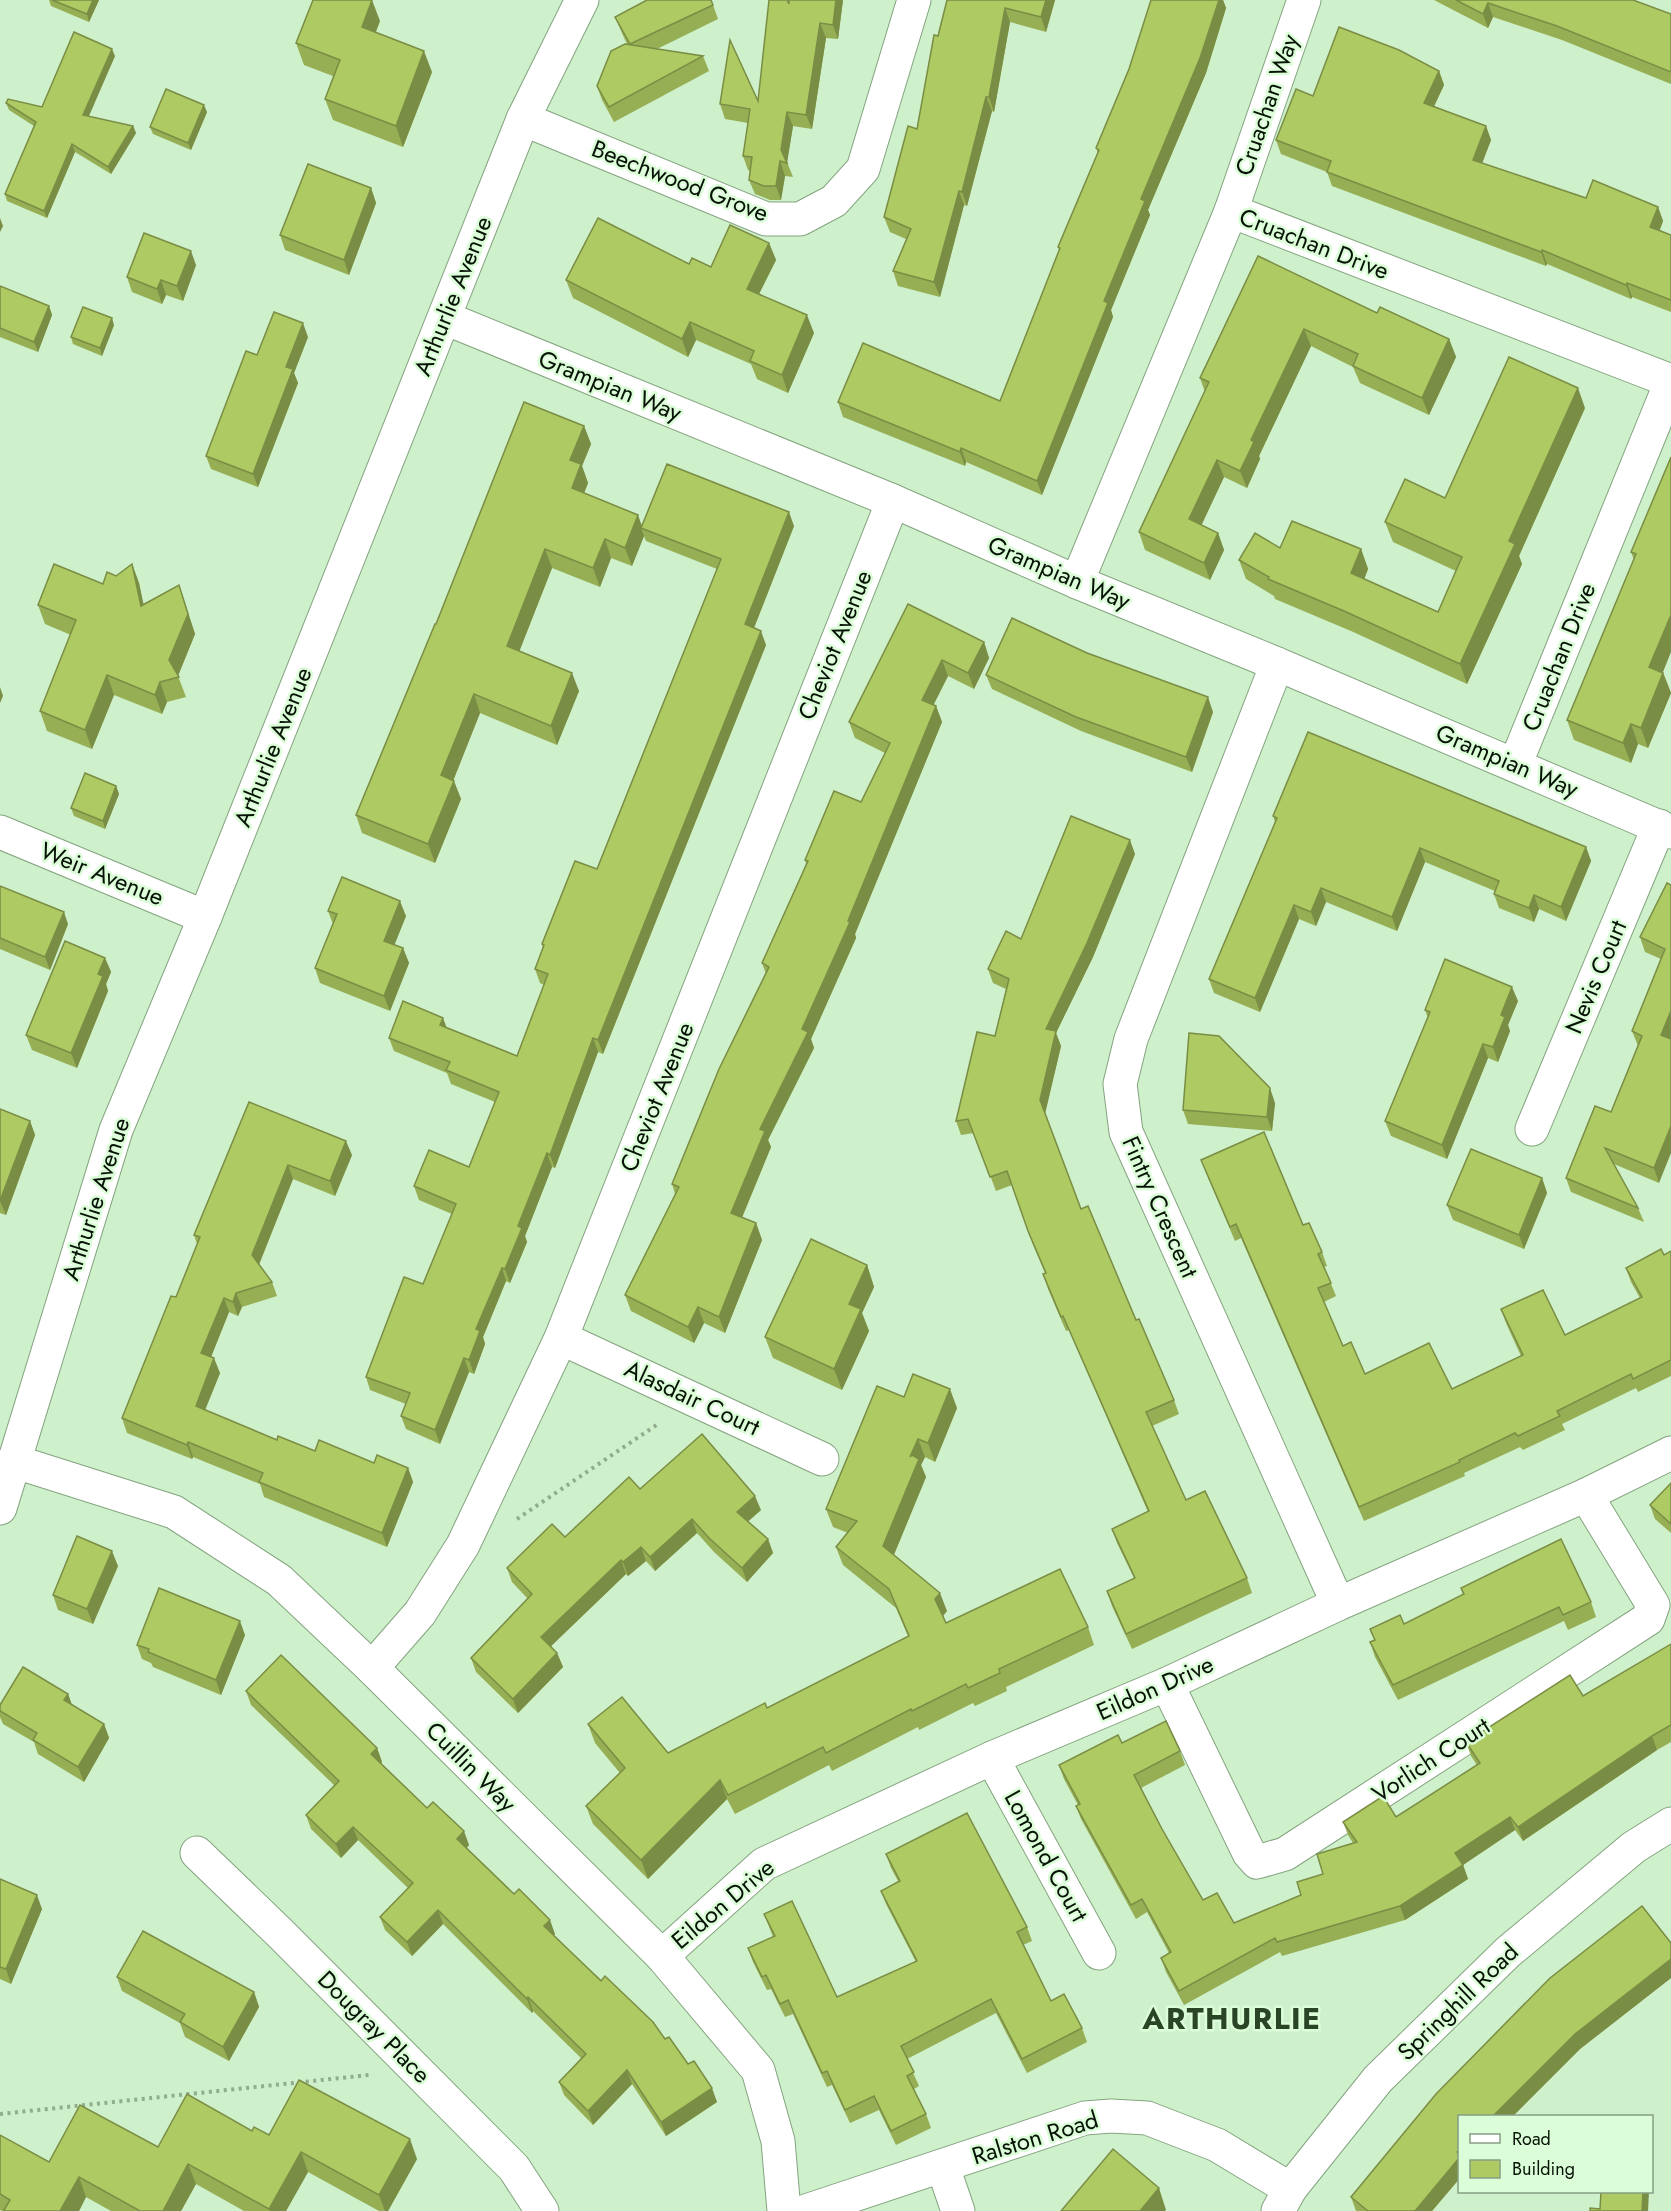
<svg xmlns="http://www.w3.org/2000/svg" width="1671" height="2211" font-family="Jost,sans-serif">
	<style>
		.lines { fill: none; stroke-linecap: round; stroke-linejoin: round }
		.street-casing { stroke: #84a480; stroke-width: 35 }
		.secondary-casing { stroke: #84a480; stroke-width: 35 }
		.path { stroke: #91ac8e; stroke-width: 4; stroke-dasharray: 3 4.5; stroke-linecap: butt }
		.street { stroke: #fff; stroke-width: 33 }
		.secondary { stroke: #fff; stroke-width: 33 }
		.wall { fill: #96ae54 }
		.shaded-wall { fill: #7a8d45 }
		.building { fill: #aeca62; stroke: #7a8d45; stroke-width: 1.5 }
		.labels { text-anchor: middle; stroke-width: 5; stroke-linejoin: round; paint-order: stroke }
		.street-label { font-size: 24px; fill: #071206; stroke: #dbfdd7 }
		.district-label { font-size: 30px; font-weight: bold; letter-spacing: 1.5px; fill: #294526; stroke: #dbfdd7 }
	</style>
	<rect width="100%" height="100%" fill="#cef0ca"/>
	<g class="lines">
		<defs>
			<g id="street">
				<path d="M523 119 766 219H800L834 201 863 169 914 0"/>
				<path d="M1231 211 1304 0"/>
				<path d="M445 318 893 501 1077 582 1277 664 1671 832"/>
				<path d="M1077 582 1231 211 1671 381"/>
				<path d="M1277 664 1131 1039 1120 1084 1126 1132 1338 1604"/>
				<path d="M1515 765 1671 382"/>
				<path d="M0 832 205 917"/>
				<path d="M1532 1129 1659 826"/>
				<path d="M561 1338 822 1459"/>
				<path d="M13 1461 174 1512 279 1580 372 1668 662 1956 758 2070 778 2141 784 2211"/>
				<path d="M372 1668 420 1613 463 1545 561 1338 893 501"/>
				<path d="M1167 1684 1249 1853 1257 1862 1285 1854 1648 1619 1653 1605 1586 1495"/>
				<path d="M992 1758 1099 1953"/>
				<path d="M197 1853 282 1935 514 2168 542 2211"/>
				<path d="M662 1956 764 1864 992 1758 1167 1684 1338 1604 1586 1495 1671 1453"/>
				<path d="M943 2167 958 2211"/>
				<path d="M1278 2211 1290 2189"/>
			</g>
			<g id="secondary">
				<path d="M0 1508 116 1130 205 917 523 119 582 0"/>
				<path d="M806 2211 1085 2118 1111 2116 1147 2118 1217 2145 1290 2189 1378 2079 1508 1952 1634 1847 1671 1824"/>
			</g>
		</defs>
		<use href="#street" class="street-casing"/>
		<use href="#secondary" class="secondary-casing"/>
		<g class="path">
			<path d="M517 1519 658 1424"/>
			<path d="M0 2114 369 2075"/>
		</g>
		<use href="#street" class="street"/>
		<use href="#secondary" class="secondary"/>
	</g>
	<g class="wall">
		<path d="M49 0H99L89 22 51 6Z"/>
		<path d="M843 0 838 39 826 38 812 129 793 126 787 162 793 177 785 176 781 200H770L755 194 749 180 750 171 748 170 743 156 748 123 725 119 720 104 758 101 789 4Z"/>
		<path d="M947 0H1055L1046 32 1010 22 994 112 992 111 967 206 964 205 940 297 898 286 893 271 906 239 890 232 884 217 917 129 938 36Z"/>
		<path d="M1151 0H1223L1226 8 1206 73 1148 210 1150 215 1111 310 1113 317 1042 495 966 462 965 466 843 417 838 402 1000 401 1059 250 1058 247 1098 154 1096 148 1129 69Z"/>
		<path d="M1434 0H1633L1671 14V84L1562 40 1493 17 1488 28Z"/>
		<path d="M713 5 718 19 657 49 703 56 709 71 614 122 602 100 597 86 627 44 621 31 615 17Z"/>
		<path d="M380 21 376 32 432 72 403 147 333 120 325 99 333 76 304 65 296 43Z"/>
		<path d="M115 56 88 116 133 126 136 133 111 174 75 152 47 218 7 201 5 194 34 126 9 110 6 103 42 107Z"/>
		<path d="M1439 71 1444 85 1434 106 1486 126 1491 140 1482 163 1586 198 1658 207 1663 221 1660 230 1671 235V312L1632 297 1631 299 1547 264 1546 266 1332 186 1327 172 1281 154 1276 140 1313 96Z"/>
		<path d="M207 112 191 150 153 134 150 127Z"/>
		<path d="M371 188 376 203 349 275 285 250 280 235Z"/>
		<path d="M769 243 776 260 759 294 814 333 788 393 757 379 751 364 696 340 688 357 573 298 566 280 711 267Z"/>
		<path d="M1258 256 1377 313 1449 339 1456 357 1429 415 1360 383 1353 367 1311 346 1259 456 1260 459 1247 488 1224 477 1201 525 1218 533 1224 550 1210 580 1145 550 1139 532 1205 392 1200 378Z"/>
		<path d="M196 265 183 301 166 295 162 304 132 292 127 277Z"/>
		<path d="M0 286 49 306 52 315 38 352 0 337Z"/>
		<path d="M114 325 102 356 73 344 71 337Z"/>
		<path d="M308 337 294 373 298 383 258 487 211 469 206 456 257 355Z"/>
		<path d="M1585 408 1519 556 1522 564 1467 684 1351 631 1275 599 1274 596 1246 579 1239 560 1280 548 1361 549 1368 569 1364 579 1438 612 1456 571 1393 542 1385 522 1445 498Z"/>
		<path d="M584 426 591 444 582 466 588 483 584 493 642 525 794 526 754 628 766 645 603 1054 598 1052 555 1168 552 1167 525 1236 527 1242 510 1283 506 1281 483 1337 485 1344 474 1374 469 1372 440 1444 406 1429 401 1416 406 1404 370 1390 366 1377 423 1284 452 1214 419 1200 414 1186 469 1167 495 1102 451 1084 447 1073 394 1051 389 1038 447 1028 517 1056 544 985 540 983 535 969 543 948 542 944 597 869 717 569 646 541 644 536 632 566 611 558 600 587 552 568 519 651 579 691 557 745 480 713 453 780 461 799 435 863 362 833 356 815 436 624Z"/>
		<path d="M1671 457 1663 672 1671 693 1648 748 1638 744 1631 763 1574 740 1567 720 1634 560 1631 552Z"/>
		<path d="M132 564 139 583 143 604 179 585 195 634 178 676 186 697 167 702 162 714 114 695 92 749 47 731 40 711 71 635 45 624 38 605 103 584 116 576Z"/>
		<path d="M908 604 984 642 989 658 974 689 948 676 933 705 936 706 942 722 855 934 856 938 811 1039 814 1048 768 1140 771 1147 742 1218 756 1223 762 1240 725 1333 704 1323 694 1343 631 1311 625 1295 675 1194 672 1184 766 974 762 963 806 864 805 860 861 802 885 753 855 738 849 722Z"/>
		<path d="M986 675 1213 712 1192 772 1081 731 992 689Z"/>
		<path d="M116 786 119 794 105 829 74 816 71 808Z"/>
		<path d="M1273 816 1586 847 1591 861 1566 921 1539 909 1534 922 1499 908 1494 894 1495 891 1425 862 1397 931 1326 902 1316 926 1299 919 1260 1012 1214 993 1209 979 1275 822Z"/>
		<path d="M1135 854 1093 957 1056 1033 1061 1046 1045 1113 1081 1209 1136 1320 1174 1400 1179 1414 1152 1426 1186 1500 1247 1578 1252 1593 1132 1649 1112 1606 1107 1591 1134 1578 1117 1543 1112 1529 1148 1512 1069 1330 1066 1331 1048 1289 1043 1274 1045 1273 1033 1245 1012 1185 996 1191 974 1133 961 1135 956 1121 995 1036 1006 989 993 983 988 969 1021 939Z"/>
		<path d="M1667 883 1671 1039 1659 1183 1614 1164 1638 1208 1644 1222 1571 1192 1566 1178 1611 1112 1638 1046 1632 1031 1661 959 1645 952 1640 937Z"/>
		<path d="M0 886 68 924 50 970 0 949Z"/>
		<path d="M328 911 406 916 394 945 403 948 409 963 390 1011 320 983 315 968 333 924Z"/>
		<path d="M105 958 111 972 106 984 108 991 77 1068 32 1050 26 1035Z"/>
		<path d="M1518 1001 1508 1025 1510 1031 1498 1062 1488 1058 1447 1159 1391 1136 1385 1121 1428 1018 1425 1010Z"/>
		<path d="M249 1102 352 1155 335 1196 293 1179 259 1265 272 1282 277 1296 242 1307 238 1316 229 1312 211 1357 220 1373 205 1410 277 1440 315 1451 374 1463 408 1468 413 1482 387 1547 264 1497 260 1484 193 1457 192 1459 127 1433 122 1418 176 1297 197 1244 194 1235Z"/>
		<path d="M1275 1103 1272 1131 1188 1124 1183 1110Z"/>
		<path d="M0 1109 30 1121 35 1135 6 1215 0 1213Z"/>
		<path d="M1201 1160 1303 1225 1322 1252 1327 1266 1324 1267 1336 1296 1324 1302 1343 1346 1365 1374 1452 1389 1521 1356 1506 1323 1501 1309 1565 1335 1640 1298 1631 1282 1626 1268 1664 1255 1671 1251V1376L1638 1392 1636 1388 1562 1424 1565 1430 1523 1450 1520 1447 1464 1473 1465 1476 1364 1521 1241 1238 1235 1241 1206 1173Z"/>
		<path d="M1542 1178 1547 1193 1524 1249 1453 1220 1447 1205Z"/>
		<path d="M867 1265 874 1287 862 1313 869 1331 842 1390 773 1358 765 1337Z"/>
		<path d="M904 1397 957 1408 935 1462 925 1457 921 1465 926 1477 894 1555 947 1611 943 1616 946 1623 1088 1627 1094 1645 1006 1687 1007 1691 975 1706 973 1703 919 1730 918 1727 832 1771 829 1765 735 1814 727 1799 648 1879 593 1824 586 1806 620 1773 595 1743 588 1724 668 1753 767 1708 908 1636 896 1608 843 1565 836 1547 848 1533 833 1527 826 1509Z"/>
		<path d="M1671 1483V1533L1655 1519 1650 1505Z"/>
		<path d="M640 1489 761 1510 748 1521 768 1539 773 1553 747 1582 714 1552 697 1533 655 1571 646 1561 628 1576 626 1574 551 1646 557 1653 563 1667 518 1713 476 1672 471 1658 528 1599 512 1582 507 1568 565 1537Z"/>
		<path d="M118 1566 93 1624 58 1610 53 1595Z"/>
		<path d="M1461 1588 1591 1602 1596 1617 1568 1630 1564 1621 1398 1700 1375 1657 1370 1642 1374 1640 1370 1629 1404 1624 1463 1595Z"/>
		<path d="M245 1635 221 1695 153 1667 151 1663 142 1659 137 1645Z"/>
		<path d="M1671 1644V1742L1657 1750 1523 1841 1515 1830 1463 1865 1468 1879 1405 1920 1282 1956 1280 1952 1184 2005 1166 1972 1161 1958 1169 1953 1147 1912 1136 1919 1081 1819 1076 1806 1078 1805 1064 1779 1059 1765 1122 1743 1180 1751 1185 1765 1141 1788 1162 1829 1203 1900 1234 1923 1301 1895 1353 1843 1348 1835 1343 1822 1396 1817 1477 1765 1471 1756 1466 1742 1583 1696Z"/>
		<path d="M246 1691 377 1748 382 1762 381 1763 427 1808 469 1845 467 1848 555 1934 554 1936 665 2039 688 2064 717 2102 666 2136 632 2084 593 2125 564 2095 559 2082 581 2058 533 2011 532 2013 443 1924 412 1956 385 1930 380 1917 408 1888 358 1840 341 1858 311 1829 306 1815 334 1785 251 1705Z"/>
		<path d="M68 1694 72 1705 104 1724 109 1738 84 1782 38 1754 34 1742 3 1724 0 1717V1705Z"/>
		<path d="M886 1854 1027 1927 1032 1941 1023 1945 1051 2001 1082 2028 1087 2042 1027 2073 996 2013 907 2059 919 2086 914 2089 926 2114 931 2128 896 2145 879 2110 850 2123 832 2085 827 2087 793 2014 785 2017 771 1989 767 1990 753 1962 748 1948 773 1937 764 1914 837 1997 916 1962 886 1904 881 1891 898 1881 891 1868Z"/>
		<path d="M0 1879 42 1909 11 1984 0 1979Z"/>
		<path d="M1671 1943V1978L1580 2049 1513 2116H1460V2178L1432 2211H1356L1351 2197Z"/>
		<path d="M117 1977 254 1992 259 2007 229 2061 185 2037 180 2023 122 1991Z"/>
		<path d="M252 2131 269 2135 417 2159 388 2211H379L308 2172 286 2211H244L196 2184 181 2211H111L86 2197 79 2211H2L0 2210V2135L49 2162 158 2147Z"/>
	</g>
	<g class="shaded-wall">
		<path d="M93 0H99L89 22 87 14Z"/>
		<path d="M372 0 380 21 369 48 362 27Z"/>
		<path d="M836 0H843L838 39 833 25Z"/>
		<path d="M1046 0H1055L1046 32 1041 17Z"/>
		<path d="M1219 0H1223L1226 8 1206 73 1148 210 1150 215 1111 310 1113 317 1042 495 1037 481 1141 199Z"/>
		<path d="M1488 3 1493 17 1488 28 1483 14Z"/>
		<path d="M1005 8 1010 22 994 112 989 97Z"/>
		<path d="M820 23 826 38 812 129 806 115Z"/>
		<path d="M112 49 115 56 86 123 83 115Z"/>
		<path d="M424 51 432 72 403 147 396 126Z"/>
		<path d="M1439 71 1444 85 1429 117 1424 103Z"/>
		<path d="M986 97 992 111 967 206 962 192Z"/>
		<path d="M204 105 207 112 191 150 188 143Z"/>
		<path d="M787 112 793 126 787 163 781 150Z"/>
		<path d="M133 126 136 133 111 174 108 167Z"/>
		<path d="M1486 126 1491 140 1478 174 1473 160Z"/>
		<path d="M72 144 75 152 47 218 44 211Z"/>
		<path d="M780 161 785 176 781 200 776 186Z"/>
		<path d="M371 188 376 203 349 275 344 260Z"/>
		<path d="M959 191 964 205 940 297 934 282Z"/>
		<path d="M1658 207 1663 221 1655 241 1650 227Z"/>
		<path d="M0 218 3 226 0 232Z"/>
		<path d="M769 243 776 260 753 306 747 289Z"/>
		<path d="M1542 250 1547 264 1546 266 1541 252Z"/>
		<path d="M191 251 196 265 183 301 177 286Z"/>
		<path d="M161 280 166 295 162 304 157 289Z"/>
		<path d="M1627 283 1632 297 1631 299 1626 285Z"/>
		<path d="M49 306 52 315 38 352 34 342Z"/>
		<path d="M807 315 814 333 788 393 782 375Z"/>
		<path d="M112 318 114 325 102 356 100 348Z"/>
		<path d="M690 322 696 340 688 357 682 339Z"/>
		<path d="M303 323 308 337 294 373 298 383 258 487 253 474 286 367Z"/>
		<path d="M1304 329 1311 346 1259 456 1260 459 1247 488 1240 471 1251 440Z"/>
		<path d="M1449 339 1456 357 1429 415 1422 398Z"/>
		<path d="M1578 388 1585 408 1519 556 1522 564 1467 684 1460 664 1509 541Z"/>
		<path d="M584 426 591 444 582 466 588 483 579 506 572 488 570 460Z"/>
		<path d="M961 448 966 462 965 466 960 452Z"/>
		<path d="M1217 460 1224 477 1196 537 1189 519Z"/>
		<path d="M789 512 794 526 750 638 745 624Z"/>
		<path d="M638 515 643 529 641 528 644 536 632 566 625 548Z"/>
		<path d="M1218 533 1224 550 1210 580 1204 563Z"/>
		<path d="M605 539 611 558 600 587 593 568Z"/>
		<path d="M545 549 552 568 514 665 507 646Z"/>
		<path d="M1361 549 1368 569 1359 593 1351 573Z"/>
		<path d="M132 564 139 583 148 625 141 606Z"/>
		<path d="M179 585 195 634 177 678 169 660Z"/>
		<path d="M1671 615V652L1657 687 1649 667Z"/>
		<path d="M761 631 766 645 603 1054 598 1040Z"/>
		<path d="M984 642 989 658 974 689 968 673Z"/>
		<path d="M942 660 948 676 928 716 922 700Z"/>
		<path d="M572 673 579 691 557 745 551 726Z"/>
		<path d="M1663 673 1671 693 1648 748 1641 728Z"/>
		<path d="M107 675 114 695 92 749 85 730Z"/>
		<path d="M160 682 167 702 162 714 155 695Z"/>
		<path d="M0 687 3 696 0 703Z"/>
		<path d="M474 694 480 713 448 794 441 775Z"/>
		<path d="M1208 697 1213 712 1192 772 1186 757Z"/>
		<path d="M936 706 942 722 855 934 856 938 811 1039 814 1048 768 1140 771 1147 737 1229 731 1213 760 1129 848 921Z"/>
		<path d="M1631 724 1638 744 1631 763 1623 743Z"/>
		<path d="M454 781 461 799 435 863 428 844Z"/>
		<path d="M116 786 119 794 105 829 103 821Z"/>
		<path d="M1130 840 1135 854 1093 957 1056 1033 1061 1046 1045 1114 1040 1100 1046 1029Z"/>
		<path d="M1586 847 1591 861 1566 921 1561 907Z"/>
		<path d="M1420 848 1425 862 1397 931 1392 917Z"/>
		<path d="M1321 888 1326 902 1316 926 1311 912Z"/>
		<path d="M1534 895 1539 909 1534 922 1529 908Z"/>
		<path d="M400 901 406 916 390 956 384 941Z"/>
		<path d="M1294 905 1299 919 1260 1012 1255 998Z"/>
		<path d="M64 912 68 924 50 970 45 957Z"/>
		<path d="M403 948 409 963 390 1011 384 996Z"/>
		<path d="M105 958 111 972 106 984 108 991 77 1068 71 1053 98 974Z"/>
		<path d="M1512 987 1518 1001 1508 1025 1510 1031 1498 1062 1493 1047 1501 1015Z"/>
		<path d="M1671 1011V1038L1666 1049 1661 1035Z"/>
		<path d="M443 1018 448 1031 440 1025Z"/>
		<path d="M593 1038 598 1052 555 1168 550 1155Z"/>
		<path d="M1483 1044 1488 1058 1447 1159 1442 1145Z"/>
		<path d="M1270 1088 1275 1103 1272 1131 1267 1117Z"/>
		<path d="M30 1121 35 1135 6 1215 0 1201Z"/>
		<path d="M1671 1126V1153L1659 1183 1654 1168Z"/>
		<path d="M346 1141 352 1155 335 1196 330 1181Z"/>
		<path d="M547 1153 552 1167 525 1236 527 1242 510 1283 505 1269 518 1226Z"/>
		<path d="M288 1165 293 1179 257 1269 252 1255Z"/>
		<path d="M1542 1178 1547 1193 1524 1249 1519 1235Z"/>
		<path d="M756 1223 762 1240 725 1333 719 1317Z"/>
		<path d="M867 1265 874 1287 862 1313 869 1331 842 1390 834 1369 849 1304Z"/>
		<path d="M502 1268 506 1281 483 1337 485 1344 474 1374 469 1360 476 1329Z"/>
		<path d="M236 1293 242 1307 238 1316 233 1302Z"/>
		<path d="M224 1298 229 1312 207 1367 201 1353Z"/>
		<path d="M698 1307 704 1323 694 1343 688 1327Z"/>
		<path d="M214 1358 220 1373 201 1420 196 1406Z"/>
		<path d="M464 1358 469 1372 440 1444 435 1430Z"/>
		<path d="M950 1389 957 1408 935 1462 928 1443Z"/>
		<path d="M918 1439 925 1457 921 1465 926 1477 890 1564 883 1546 910 1457Z"/>
		<path d="M188 1442 193 1457 192 1459 187 1445Z"/>
		<path d="M408 1468 413 1482 387 1547 382 1533Z"/>
		<path d="M755 1496 761 1510 743 1526 737 1512Z"/>
		<path d="M692 1519 697 1533 655 1571 650 1557Z"/>
		<path d="M768 1539 773 1553 747 1582 742 1568Z"/>
		<path d="M641 1547 646 1561 628 1576 623 1562Z"/>
		<path d="M112 1551 118 1566 93 1624 87 1609Z"/>
		<path d="M621 1560 626 1574 546 1651 541 1637Z"/>
		<path d="M940 1593 947 1611 942 1617 935 1599Z"/>
		<path d="M240 1621 245 1635 221 1695 216 1680Z"/>
		<path d="M557 1653 563 1667 518 1713 513 1699Z"/>
		<path d="M68 1694 73 1708 64 1700Z"/>
		<path d="M104 1724 109 1738 84 1782 78 1767Z"/>
		<path d="M1652 1736 1657 1750 1523 1841 1518 1827Z"/>
		<path d="M377 1748 382 1762 376 1767 371 1754Z"/>
		<path d="M720 1780 727 1799 648 1879 641 1860Z"/>
		<path d="M1510 1817 1515 1830 1460 1867 1455 1853Z"/>
		<path d="M353 1827 358 1840 341 1858 336 1844Z"/>
		<path d="M464 1831 469 1845 462 1852 457 1839Z"/>
		<path d="M1463 1865 1468 1879 1405 1920 1400 1906Z"/>
		<path d="M37 1895 42 1909 11 1984 6 1969Z"/>
		<path d="M438 1910 443 1924 412 1956 407 1942Z"/>
		<path d="M550 1920 555 1934 549 1940 544 1926Z"/>
		<path d="M1671 1959V1978L1580 2049 1513 2116H1493L1575 2034Z"/>
		<path d="M254 1992 259 2007 229 2061 223 2047Z"/>
		<path d="M528 1997 533 2011 532 2013 527 1999Z"/>
		<path d="M627 2070 632 2084 593 2125 588 2111Z"/>
		<path d="M712 2088 717 2102 666 2136 661 2122Z"/>
		<path d="M410 2139 417 2159 388 2211H385L379 2195Z"/>
		<path d="M1460 2150V2178L1432 2211H1415Z"/>
		<path d="M301 2152 308 2172 286 2211H270L269 2209Z"/>
		<path d="M188 2164 196 2184 181 2211H163Z"/>
		<path d="M79 2177 86 2197 79 2211H60Z"/>
		<path d="M1159 2188 1166 2210 1165 2211H1140Z"/>
		<path d="M1643 2192H1649L1648 2211H1642Z"/>
	</g>
	<g class="building">
		<path d="M52 0H93L87 14Z"/>
		<path d="M313 0H372L362 27 424 51 396 126 325 99 340 60 296 43Z"/>
		<path d="M647 0H711L713 5 630 44 615 17Z"/>
		<path d="M769 0H787L789 4V0H836L833 25 820 23 806 115 787 112 781 150 787 163 780 161 776 186H764L749 180 752 157 743 156 750 109 720 104 730 40 758 101Z"/>
		<path d="M947 0H1046L1041 17 1005 8 989 97H986L962 192 959 191 934 282 893 271 911 229 884 217 908 126 917 129 934 35 938 36Z"/>
		<path d="M1151 0H1219L1200 58 1141 199 1145 201 1104 301 1108 303 1037 481 961 448 960 452 838 402 863 343 1000 401 1060 248 1058 247 1099 150 1096 148 1129 69Z"/>
		<path d="M1456 0H1633L1671 14V72L1557 26 1488 3 1483 14Z"/>
		<path d="M1339 27 1399 50 1439 71 1424 103 1486 126 1473 160 1586 198 1593 180 1658 207 1650 227 1671 235V300L1627 283 1626 285 1542 250 1541 252 1327 172 1331 161 1276 140 1296 89 1313 96Z"/>
		<path d="M74 32 112 49 83 115 133 126 108 167 72 144 44 211 5 194 36 122 6 103 8 99 42 107Z"/>
		<path d="M625 44 703 56 609 107 597 86 611 51Z"/>
		<path d="M166 89 204 105 188 143 150 127Z"/>
		<path d="M308 164 371 188 344 260 280 235Z"/>
		<path d="M598 218 689 264 692 258 711 267 730 225 769 243 747 289 807 315 782 375 750 361 754 351 690 322 682 339 566 280Z"/>
		<path d="M144 233 191 251 177 286 161 280 157 289 127 277Z"/>
		<path d="M1258 256 1377 313 1380 307 1449 339 1422 398 1353 366 1358 354 1304 329 1251 440 1254 442 1240 471 1217 460 1189 519 1218 533 1204 563 1139 532 1209 382 1200 378Z"/>
		<path d="M0 286 49 306 34 342 0 328Z"/>
		<path d="M83 307 112 318 100 348 71 337Z"/>
		<path d="M274 312 303 323 286 367 293 369 253 474 206 456 246 351 257 355Z"/>
		<path d="M1509 357 1578 388 1509 541 1515 544 1460 664 1344 611 1268 579 1269 577 1239 560 1255 533 1280 548 1292 521 1361 549 1351 573 1438 612 1462 557 1385 522 1405 479 1445 498Z"/>
		<path d="M524 402 584 426 570 460 581 464 572 488 638 515 625 548 605 539 593 568 545 549 507 646 572 673 551 726 474 694 441 775 454 781 428 844 356 815 435 624H436Z"/>
		<path d="M1671 457V615L1649 667 1663 673 1641 728 1631 724 1623 743 1567 720 1636 554 1631 552Z"/>
		<path d="M667 464 789 512 745 624 761 631 598 1040 593 1038 550 1155 547 1153 518 1226 522 1228 505 1269 502 1268 476 1329 480 1331 469 1360 464 1358 435 1430 401 1416 410 1393 366 1377 404 1277 423 1284 456 1204 414 1186 429 1150 469 1167 499 1092 446 1070 450 1062 389 1038 403 1001 443 1018 440 1025 517 1056 548 974 535 969 544 945 542 944 575 861 597 869 721 559 641 528Z"/>
		<path d="M54 564 103 584 107 572 116 576 132 564 141 606 179 585 188 614 169 660 179 677 160 682 155 695 107 675 85 730 40 711 76 620 38 605Z"/>
		<path d="M908 604 984 642 968 673 942 660 922 700 936 706 848 921 850 922 802 1029 808 1032 760 1129 765 1131 731 1213 756 1223 719 1317 698 1307 688 1327 625 1295 679 1187 672 1184 719 1069 769 967 762 963 808 861 805 860 834 791 861 802 890 743 849 722Z"/>
		<path d="M1012 618 1087 653 1208 697 1186 757 1076 717 986 675Z"/>
		<path d="M1308 732 1586 847 1561 907 1534 895 1529 908 1494 894 1499 881 1420 848 1392 917 1321 888 1311 912 1294 905 1255 998 1209 979 1277 818 1273 816Z"/>
		<path d="M85 773 116 786 103 821 71 808Z"/>
		<path d="M1071 816 1130 840 1087 943 1046 1029 1056 1031 1040 1100 1081 1209 1088 1206 1136 1320 1139 1319 1174 1400 1146 1412 1186 1500 1205 1491 1247 1578 1126 1634 1107 1591 1135 1578 1112 1529 1149 1511 1063 1316 1061 1317 1043 1274 1046 1273 1028 1231 1007 1171 990 1177 968 1119 956 1121 977 1032 995 1036 1009 979 988 969 1006 931 1021 939Z"/>
		<path d="M342 877 400 901 384 941 403 948 384 996 315 968 337 914 328 911Z"/>
		<path d="M1667 883 1671 885V1011L1661 1035 1671 1039V1126L1654 1168 1605 1148 1638 1208 1566 1178 1595 1106 1611 1112 1642 1036 1632 1031 1665 949 1640 937Z"/>
		<path d="M0 886 64 912 45 957 0 938Z"/>
		<path d="M65 941 105 958 98 974 103 976 71 1053 26 1035Z"/>
		<path d="M1445 959 1512 987 1501 1015 1505 1017 1493 1047 1483 1044 1442 1145 1385 1121 1430 1012 1425 1010Z"/>
		<path d="M1189 1033 1219 1036 1270 1088 1267 1117 1183 1110Z"/>
		<path d="M249 1102 346 1141 330 1181 288 1165 252 1255 272 1282 236 1293 233 1302 224 1298 201 1353 214 1358 196 1406 277 1440 278 1436 315 1451 319 1440 374 1463 377 1455 408 1468 382 1533 259 1482 263 1473 188 1442 187 1445 122 1418 171 1296 176 1297 200 1237 194 1235Z"/>
		<path d="M0 1109 30 1121 0 1201Z"/>
		<path d="M1264 1132 1303 1225 1309 1223 1322 1252 1318 1254 1331 1283 1318 1288 1343 1346 1351 1342 1365 1374 1429 1343 1452 1389 1523 1355 1501 1309 1543 1290 1565 1335 1642 1297 1626 1268 1661 1249 1664 1255 1671 1251V1360L1633 1379 1631 1374 1557 1411 1560 1416 1518 1436 1515 1433 1459 1460 1460 1462 1359 1507 1236 1224 1230 1227 1201 1160Z"/>
		<path d="M1471 1149 1542 1178 1519 1235 1447 1205Z"/>
		<path d="M811 1239 867 1265 849 1304 861 1309 834 1369 765 1337Z"/>
		<path d="M913 1374 950 1389 928 1443 918 1439 910 1457 912 1455 919 1459 883 1546 940 1593 935 1599 946 1623 1060 1569 1088 1627 999 1669 1000 1673 968 1688 966 1684 912 1711 911 1709 826 1753 823 1747 728 1795 720 1780 641 1860 586 1806 625 1768 588 1724 622 1697 668 1753 765 1703 767 1708 909 1636 889 1589 836 1547 857 1521 826 1509 877 1386 904 1397Z"/>
		<path d="M702 1434 755 1496 737 1512 768 1539 742 1568 709 1538 692 1519 650 1557 641 1547 623 1562 621 1560 541 1637 557 1653 513 1699 471 1658 532 1594 507 1568 552 1524 565 1537 629 1477 640 1489Z"/>
		<path d="M1671 1483V1524L1650 1505Z"/>
		<path d="M77 1536 112 1551 87 1609 53 1595Z"/>
		<path d="M1561 1539 1591 1602 1563 1615 1559 1607 1393 1685 1370 1642 1375 1640 1370 1629 1400 1615 1404 1624 1464 1594 1461 1588Z"/>
		<path d="M159 1588 240 1621 216 1680 148 1652 149 1649 137 1645Z"/>
		<path d="M1671 1644V1725L1652 1736 1518 1827 1510 1817 1455 1853 1463 1865 1400 1906 1277 1942 1275 1938 1179 1991 1161 1958 1171 1952 1142 1899 1131 1905 1076 1806 1080 1804 1059 1765 1118 1735 1122 1743 1166 1721 1180 1751 1134 1775 1162 1829 1203 1900 1217 1893 1234 1923 1301 1895 1297 1882 1323 1874 1317 1854 1357 1842 1343 1822 1383 1796 1396 1817 1480 1763 1466 1742 1570 1675 1583 1696Z"/>
		<path d="M281 1655 377 1748 371 1754 427 1808 433 1802 464 1831 457 1839 514 1894 519 1889 550 1920 544 1926 601 1981 605 1976 653 2022 665 2039 669 2037 688 2064 694 2061 712 2088 661 2122 627 2070 588 2111 559 2082 586 2054 528 1997 527 1999 438 1910 407 1942 380 1917 413 1883 353 1827 336 1844 306 1815 339 1781 246 1691Z"/>
		<path d="M23 1667 68 1694 64 1700 104 1724 78 1767 33 1740 37 1733 0 1711V1705Z"/>
		<path d="M967 1813 1027 1927 1017 1932 1051 2001 1064 1994 1082 2028 1022 2059 991 1999 901 2046 914 2072 907 2076 926 2114 891 2131 874 2096 845 2110 827 2071 822 2073 788 2000 780 2004 766 1975 762 1977 748 1948 775 1936 764 1914 792 1901 837 1997 917 1961 881 1891 900 1881 886 1854Z"/>
		<path d="M0 1879 37 1895 6 1969 0 1967Z"/>
		<path d="M1642 1906 1671 1943V1959L1575 2034 1493 2116H1460V2150L1457 2152 1460 2154V2157L1415 2211H1368L1351 2197 1436 2094 1550 1978Z"/>
		<path d="M143 1931 254 1992 223 2047 180 2022 185 2014 117 1977Z"/>
		<path d="M299 2080 410 2139 379 2195 301 2152 269 2209 188 2164 163 2211H140L79 2177 60 2211H6L4 2210 10 2200 0 2194V2135L49 2162 80 2105 158 2147 187 2094 252 2131 254 2127 269 2135Z"/>
		<path d="M1113 2149 1159 2188 1140 2211H1061Z"/>
		<path d="M1601 2192H1643L1642 2211H1590V2208L1600 2209Z"/>
	</g>
	<g class="labels">
		<g class="street-label">
			<text transform="translate(1267 105) rotate(-71)" y="8">Cruachan Way</text>
			<text transform="translate(680 181) rotate(21)" y="8">Beechwood Grove</text>
			<text transform="translate(1314 244) rotate(21)" y="8">Cruachan Drive</text>
			<text transform="translate(453 296) rotate(-68)" y="8">Arthurlie Avenue</text>
			<text transform="translate(610 386) rotate(22)" y="8">Grampian Way</text>
			<text transform="translate(1059 573) rotate(23)" y="8">Grampian Way</text>
			<text transform="translate(835 645) rotate(-68)" y="8">Cheviot Avenue</text>
			<text transform="translate(1559 657) rotate(-68)" y="8">Cruachan Drive</text>
			<text transform="translate(273 747) rotate(-68)" y="8">Arthurlie Avenue</text>
			<text transform="translate(1507 761) rotate(23)" y="8">Grampian Way</text>
			<text transform="translate(102 874) rotate(22)" y="8">Weir Avenue</text>
			<text transform="translate(1596 977) rotate(-67)" y="8">Nevis Court</text>
			<text transform="translate(657 1097) rotate(-68)" y="8">Cheviot Avenue</text>
			<text transform="translate(96 1199) rotate(-72)" y="8">Arthurlie Avenue</text>
			<text transform="translate(1160 1207) rotate(66)" y="8">Fintry Crescent</text>
			<text transform="translate(692 1398) rotate(25)" y="8">Alasdair Court</text>
			<text transform="translate(1155 1688) rotate(-24)" y="8">Eildon Drive</text>
			<text transform="translate(1431 1760) rotate(-33)" y="8">Vorlich Court</text>
			<text transform="translate(471 1767) rotate(45)" y="8">Cuillin Way</text>
			<text transform="translate(1046 1856) rotate(61)" y="8">Lomond Court</text>
			<text transform="translate(723 1904) rotate(-40)" y="8">Eildon Drive</text>
			<text transform="translate(1458 2002) rotate(-44)" y="8">Springhill Road</text>
			<text transform="translate(374 2027) rotate(45)" y="8">Dougray Place</text>
			<text transform="translate(1035 2138) rotate(-17)" y="8">Ralston Road</text>
		</g>
		<g class="district-label">
			<text x="1232" y="2029">ARTHURLIE</text>
		</g>
	</g>
	<rect x="1458" y="2115" width="195" height="78" fill="#dbfdd7" stroke="#869f83" stroke-width="1.5"/>
	<rect x="1470" y="2134" width="30" height="9" fill="#ffffff" stroke="#869f83" stroke-width="1.5"/>
	<text x="1512" y="2145" font-size="18" fill="#071206">Road</text>
	<rect x="1470" y="2160" width="30" height="18" fill="#aeca62" stroke="#869f83" stroke-width="1.5"/>
	<text x="1512" y="2175" font-size="18" fill="#071206">Building</text>
</svg>
